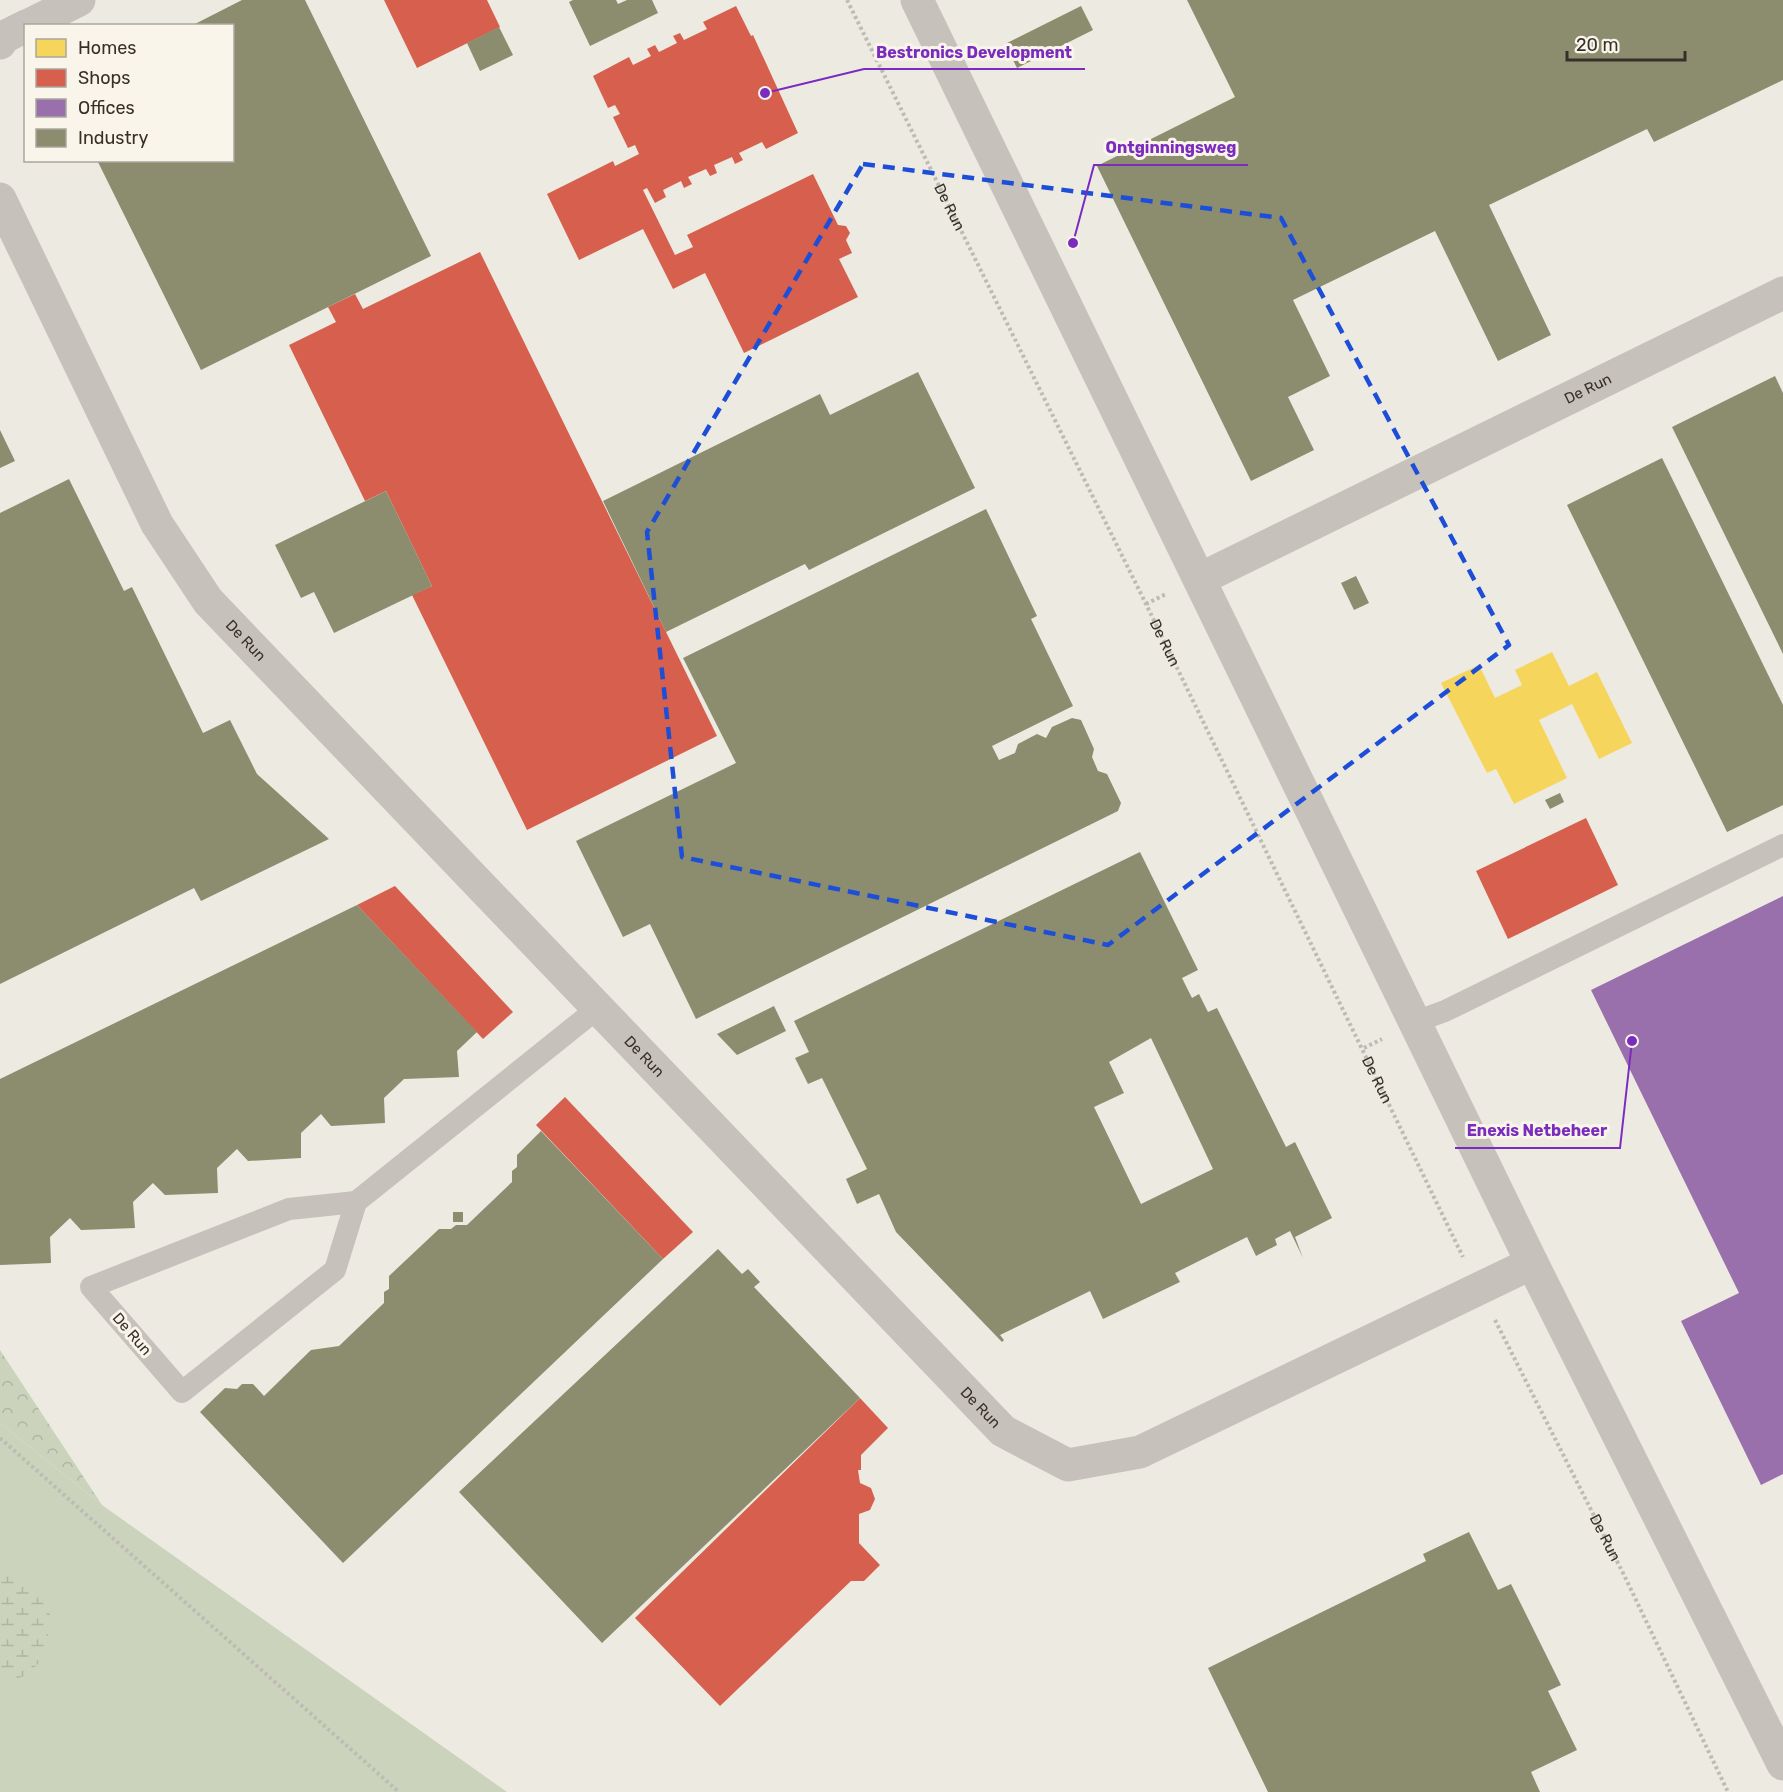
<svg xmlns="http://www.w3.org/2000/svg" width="1783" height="1792" font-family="Rubik,sans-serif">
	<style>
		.grass { fill: #cbd3bd }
		.forest { fill: url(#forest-crowns) }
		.wetland { fill: url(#wetland-marsh) }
		.homes { fill: #f6d55c }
		.shops { fill: #d6604d }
		.offices { fill: #9970ab }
		.industry { fill: #8c8c6e; fill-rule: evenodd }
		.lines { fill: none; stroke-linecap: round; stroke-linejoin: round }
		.path { stroke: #bfbbb4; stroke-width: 4; stroke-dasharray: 3 3; stroke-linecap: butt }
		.service { stroke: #c6c2bb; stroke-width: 22 }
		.minor { stroke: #c6c2bb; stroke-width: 33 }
		.tertiary { stroke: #c6c2bb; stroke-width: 33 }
		.marked { fill: none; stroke: #1d4ed8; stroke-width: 4.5; stroke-dasharray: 12 8; stroke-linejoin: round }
		.labels { text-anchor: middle; stroke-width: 6; stroke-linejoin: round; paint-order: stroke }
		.street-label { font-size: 15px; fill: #373029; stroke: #f9f5ea }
		.leader { fill: none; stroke: #7b2cbf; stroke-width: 2 }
		.callout-dot { fill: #7b2cbf; stroke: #f9f5ea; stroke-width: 2 }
		.callout-label { font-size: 16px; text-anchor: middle; font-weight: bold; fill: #7b2cbf; stroke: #f9f5ea; stroke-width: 6; stroke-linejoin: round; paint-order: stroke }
	</style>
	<defs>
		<pattern id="forest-crowns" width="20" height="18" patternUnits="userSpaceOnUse" patternTransform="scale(1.5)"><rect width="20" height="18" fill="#cbd3bd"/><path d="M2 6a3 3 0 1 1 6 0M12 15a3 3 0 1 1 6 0" fill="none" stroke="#afb5a2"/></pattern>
		<pattern id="wetland-marsh" width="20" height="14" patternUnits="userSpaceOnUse" patternTransform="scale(1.5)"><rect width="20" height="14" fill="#cbd3bd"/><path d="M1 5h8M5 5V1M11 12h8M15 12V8" fill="none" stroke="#afb5a2"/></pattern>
	</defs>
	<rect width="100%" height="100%" fill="#edeae2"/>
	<path class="grass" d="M0 1423 102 1505 507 1792H0Z"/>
	<path class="forest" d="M0 1350 102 1505 0 1423Z"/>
	<path class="wetland" d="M0 1562 29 1581 50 1614 48 1638 39 1663 25 1676 0 1683Z"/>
	<path class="homes" d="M1552 652 1569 686 1597 672 1632 743 1599 759 1572 704 1539 720 1567 778 1514 804 1496 769 1487 773 1441 683 1479 665 1495 698 1522 685 1515 670Z"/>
	<g class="shops">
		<path d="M384 0H487L500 27 417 68Z"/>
		<path d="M736 6 751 36 753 35 798 133 766 149 762 142 739 153 743 160 735 164 732 157 714 165 717 173 710 176 706 169 688 177 692 184 684 188 681 181 663 190 666 197 655 203 647 188 643 190 675 255 693 247 687 235 813 174 838 225 846 226 850 233 846 240 852 253 839 259 858 297 744 353 705 273 673 289 643 229 579 260 547 194 613 161 615 166 639 154 635 145 628 148 613 117 620 114 615 105 608 108 593 76 629 57 633 65 651 56 647 49 655 45 659 52 677 43 673 36 680 33 684 40 707 29 703 22Z"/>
		<path d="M480 252 717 736 527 830 412 595 432 586 386 491 365 501 289 345 336 322 328 307 355 294 363 309Z"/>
		<path d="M1586 818 1618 885 1508 939 1476 871Z"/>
		<path d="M395 886 513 1012 483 1039 357 905Z"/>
		<path d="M565 1097 693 1232 663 1259 536 1125Z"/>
		<path d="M860 1398 888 1428 861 1455V1470H858L860 1483 871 1488 875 1499 870 1510 859 1514V1543L880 1565 864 1581H851L720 1706 635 1618Z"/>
	</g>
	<path class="offices" d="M1783 896V1474L1761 1485 1681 1321 1739 1293 1591 990Z"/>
	<g class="industry">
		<path d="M242 0H305L431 256 201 370 97 160H232V26H191Z"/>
		<path d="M573 0H616L618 4 627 0H652L658 13 590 46 569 2Z"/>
		<path d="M1187 0H1783V80L1654 142 1647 129 1489 205 1551 335 1498 361 1435 231 1293 300 1330 376 1288 397 1314 450 1251 481 1097 166 1235 97Z"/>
		<path d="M1081 6 1093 30 1017 68 1005 44Z"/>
		<path d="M499 27 513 55 480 71 467 43Z"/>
		<path d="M918 372 975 488 809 570 805 564 666 632 603 501 820 394 830 415Z"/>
		<path d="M1775 376 1783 393V654L1672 427Z"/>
		<path d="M0 430 15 461 0 468Z"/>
		<path d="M1662 458 1783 705V805L1727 832 1567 505Z"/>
		<path d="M69 479 124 591 132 587 203 733 230 720 257 774 329 839 201 901 194 888 0 984V513Z"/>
		<path d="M386 491 432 586 334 633 314 592 301 598 275 545Z"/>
		<path d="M986 509 1037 616 1031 619 1073 706 992 746 999 760 1015 753 1018 744 1037 734 1046 738 1052 727 1072 718 1081 720 1094 749 1092 757 1098 771 1107 774 1121 803 1118 811 696 1019 650 924 623 937 576 841 736 763 683 658Z"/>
		<path d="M1356 576 1369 603 1354 610 1341 583Z"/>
		<path d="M1560 793 1564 802 1550 809 1545 800Z"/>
		<path d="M1140 852 1198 970 1182 978 1192 998 1199 994 1208 1012 1217 1008 1286 1147 1295 1142 1332 1218 1295 1237 1303 1258 1290 1231 1275 1239 1277 1245 1256 1256 1247 1237 1175 1273 1180 1282 1103 1319 1090 1291 1000 1335 1004 1340 1002 1342 896 1232 879 1194 857 1204 846 1179 867 1169 822 1078 808 1084 795 1058 809 1052 794 1021ZM1151 1038 1213 1169 1141 1204 1094 1107 1124 1093 1109 1062Z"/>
		<path d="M357 905 477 1032 457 1051 459 1077 404 1079 384 1098 385 1123 331 1126 321 1114 301 1133V1158L248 1161 237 1149 217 1168 218 1193 165 1195 153 1183 133 1202 135 1228 81 1230 70 1218 50 1237 51 1263 0 1265V1079Z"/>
		<path d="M774 1006 786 1031 737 1055 717 1034Z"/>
		<path d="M541 1131 663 1259 343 1563 200 1412 225 1388 237 1389 242 1384H253L264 1396 311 1350 339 1346 384 1303V1292L389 1289V1276L439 1229H451L456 1225H467L512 1182V1171L517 1167V1155Z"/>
		<rect x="453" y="1212" width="10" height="10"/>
		<path d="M718 1249 742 1274 748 1269 760 1282 754 1287 860 1398 602 1643 459 1492Z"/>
		<path d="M1469 1532 1498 1590 1511 1584 1561 1685 1548 1691 1577 1750 1531 1772 1540 1792H1268L1208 1668 1426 1561 1423 1554Z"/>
	</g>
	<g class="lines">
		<g class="path">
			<path id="s1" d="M847 0 1146 604 1463 1257"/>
			<path d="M1146 604 1166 594"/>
			<path d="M1364 1048 1382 1039"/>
			<path id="s2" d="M1495 1320 1624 1575 1728 1792"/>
			<path d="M0 1438 399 1792"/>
		</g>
		<g class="service">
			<path d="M1415 1022 1445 1011 1783 845"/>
			<path d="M356 1202 335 1270 182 1392 91 1287 289 1209Z"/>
			<path d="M356 1202 598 1008"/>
		</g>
		<g class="minor">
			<path d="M27 26 79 0"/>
			<path d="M0 43 4 37 26 26"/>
			<path id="s3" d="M0 199 157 524 208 601 1003 1431 1068 1465 1140 1452 1532 1263"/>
			<path id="s4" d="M1200 579 1783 293"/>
		</g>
		<path class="tertiary" d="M917 0 1532 1263 1783 1764"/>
	</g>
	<path class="marked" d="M863 164 1281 218 1509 645 1108 945 682 857 647 532Z"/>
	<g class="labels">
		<g class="street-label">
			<text dy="5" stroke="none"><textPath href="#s1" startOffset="231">De Run</textPath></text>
			<text dy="5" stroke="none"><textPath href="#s4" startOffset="432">De Run</textPath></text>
			<text dy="5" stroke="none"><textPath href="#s3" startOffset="508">De Run</textPath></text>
			<text dy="5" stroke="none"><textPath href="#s1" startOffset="717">De Run</textPath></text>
			<text dy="5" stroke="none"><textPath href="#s3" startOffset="1084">De Run</textPath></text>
			<text dy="5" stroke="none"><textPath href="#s1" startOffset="1203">De Run</textPath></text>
			<text transform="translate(132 1334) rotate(49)" y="5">De Run</text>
			<text dy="5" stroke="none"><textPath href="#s3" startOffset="1570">De Run</textPath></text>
			<text dy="5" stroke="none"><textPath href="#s2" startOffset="244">De Run</textPath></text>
		</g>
	</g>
	<path class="leader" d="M765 93L864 69H1085M1073 243L1094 165H1248M1632 1041L1620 1148H1455"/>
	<g class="callout-dot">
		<circle cx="765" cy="93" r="6"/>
		<circle cx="1073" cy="243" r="6"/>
		<circle cx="1632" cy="1041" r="6"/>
	</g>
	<g class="callout-label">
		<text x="974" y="58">Bestronics Development</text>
		<text x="1171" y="153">Ontginningsweg</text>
		<text x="1537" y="1136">Enexis Netbeheer</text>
	</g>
	<rect x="24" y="24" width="210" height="138" fill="#f9f5ea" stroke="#aba69d" stroke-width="1.5"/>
	<rect x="36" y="39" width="30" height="18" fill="#f6d55c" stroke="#aba69d" stroke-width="1.5"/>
	<text x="78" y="54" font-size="18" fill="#373029">Homes</text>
	<rect x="36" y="69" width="30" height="18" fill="#d6604d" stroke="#aba69d" stroke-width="1.5"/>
	<text x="78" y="84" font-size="18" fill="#373029">Shops</text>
	<rect x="36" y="99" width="30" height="18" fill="#9970ab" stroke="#aba69d" stroke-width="1.5"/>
	<text x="78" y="114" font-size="18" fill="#373029">Offices</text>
	<rect x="36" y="129" width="30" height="18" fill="#8c8c6e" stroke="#aba69d" stroke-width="1.5"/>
	<text x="78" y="144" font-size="18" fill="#373029">Industry</text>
	<path d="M1567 51v9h118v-9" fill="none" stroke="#373029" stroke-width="3"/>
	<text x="1576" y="51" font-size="18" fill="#373029" stroke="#f9f5ea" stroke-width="4.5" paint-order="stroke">20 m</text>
</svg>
